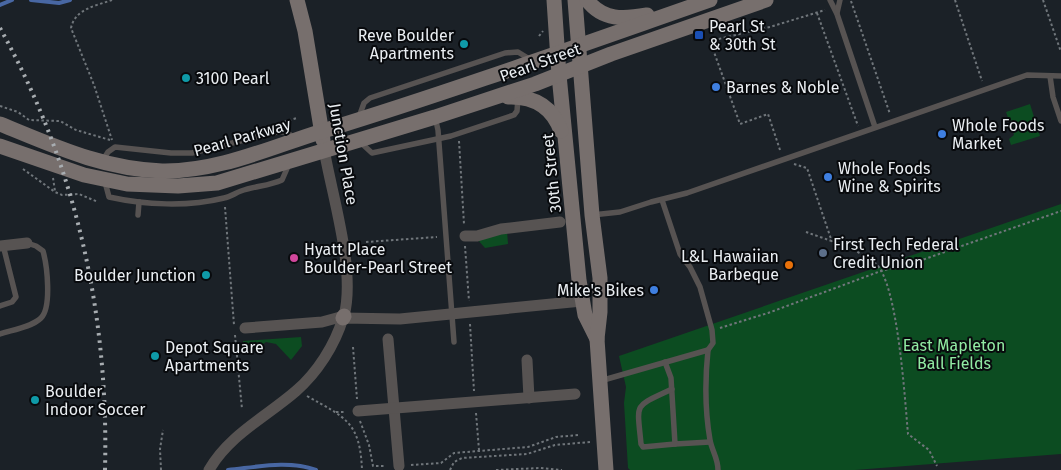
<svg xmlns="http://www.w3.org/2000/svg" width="1061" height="470" font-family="'Fira Sans',sans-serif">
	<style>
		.green { fill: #0c4c21 }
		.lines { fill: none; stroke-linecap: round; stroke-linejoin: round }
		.stream { stroke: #4867a3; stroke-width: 4 }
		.path { stroke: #70767b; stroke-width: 2; stroke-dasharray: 2.5 2.5; stroke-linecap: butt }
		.lane { stroke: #575352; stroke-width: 5.5 }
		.street { stroke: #575352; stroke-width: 11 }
		.secondary { stroke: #776f6d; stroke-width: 15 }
		.rail { stroke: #a8adb1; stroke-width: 4; stroke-dasharray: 2.5 5; stroke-linecap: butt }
		.transit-dot { fill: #1a4fb4; stroke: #080a0d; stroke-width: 2 }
		.culture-dot { fill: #0f9aa8; stroke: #080a0d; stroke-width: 2 }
		.shop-dot { fill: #3f7fe0; stroke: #080a0d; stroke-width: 2 }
		.service-dot { fill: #5c6f8a; stroke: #080a0d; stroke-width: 2 }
		.hotel-dot { fill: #d1479c; stroke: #080a0d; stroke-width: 2 }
		.food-dot { fill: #e8710a; stroke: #080a0d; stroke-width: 2 }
		.labels { text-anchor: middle; stroke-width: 4; stroke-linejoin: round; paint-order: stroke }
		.poi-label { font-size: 16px; fill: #eaeef2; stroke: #080a0d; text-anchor: start }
		.street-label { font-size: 16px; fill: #eaeef2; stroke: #080a0d }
		.park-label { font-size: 16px; fill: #91eba3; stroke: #080a0d }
	</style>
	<rect width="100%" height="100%" fill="#1b2127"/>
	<g class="green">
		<path d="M1030 104 1040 136 1011 145 1009 139 1014 135 1006 112Z"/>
		<path d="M1061 204V454L855 470H630L628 468 624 403 626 387 619 356Z"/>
		<path d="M507 231 508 244 485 248 477 239Z"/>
		<path d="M301 337 302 346 291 360 276 344 266 342 256 349 243 344V341Z"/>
	</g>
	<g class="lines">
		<g class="stream">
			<path d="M31 0 59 3 70 0"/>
			<path d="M0 5 12 0"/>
			<path d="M228 470C257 467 288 460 316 470"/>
		</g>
		<g class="path">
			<path d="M112 0C95 6 75 9 71 28L94 85 112 140"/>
			<path d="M955 0 982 81"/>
			<path d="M1043 0 1061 52"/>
			<path d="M851 1 890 114"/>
			<path d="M817 13 858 126"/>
			<path d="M539 36 543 31"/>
			<path d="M0 106 18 112 29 120 60 121 76 130 110 140"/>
			<path d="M284 122 297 118"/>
			<path d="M459 141 464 224"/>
			<path d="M780 150 768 114 740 124 710 41 770 27 825 10"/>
			<path d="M794 164 807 168 832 242"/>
			<path d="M23 169 55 192 62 195 79 194 98 202"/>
			<path d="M53 178 55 191"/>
			<path d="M225 207 234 325"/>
			<path d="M806 232C828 240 856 248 875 263 898 281 905 402 908 434L929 450 937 466"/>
			<path d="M366 242 437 237"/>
			<path d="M465 246 469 301"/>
			<path d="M470 324 474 391"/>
			<path d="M720 328 768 313 881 271 922 260 1061 211"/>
			<path d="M235 335 242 409"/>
			<path d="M353 347 357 399"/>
			<path d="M307 396C346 418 360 422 362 470"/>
			<path d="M336 412H346"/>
			<path d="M476 413 479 450"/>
			<path d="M360 421 369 445 373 466H386"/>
			<path d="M411 465 441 463 454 453 528 447 556 437 578 435"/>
			<path d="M161 470 160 449 163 430"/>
			<path d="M450 470 454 462 462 458 527 454 555 445 590 442"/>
			<path d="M496 470 540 468 562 470"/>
		</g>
		<g class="lane">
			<path d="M830 0 837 14 875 127"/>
			<path d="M837 13 840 0"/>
			<path d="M1050 76 1053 97 1061 121"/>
			<path d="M359 117 364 103 370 98 505 53 518 52 531 60"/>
			<path d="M435 117 438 130 454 342"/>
			<path d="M359 141 372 153 451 136 514 115 517 111 518 98"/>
			<path d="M103 160 108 152 115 147 171 153H192L277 132H286L295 138"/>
			<path d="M105 182 109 197C145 205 188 207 224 198 231 197 235 193 241 191 255 186 269 186 282 180L289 164"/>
			<path d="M138 215 139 202"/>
			<path d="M592 215 620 212 651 202 687 193 1027 75 1061 76"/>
			<path d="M0 306 12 302 16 297 3 245"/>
			<path d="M0 334C12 330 32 327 41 318 52 307 47 265 43 251L36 246 27 243"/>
			<path d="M708 350C705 379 705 411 710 440 712 451 718 458 718 470"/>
			<path d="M665 362 671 378 675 444 710 442"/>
			<path d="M600 381 708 350 713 343 712 330 700 287 690 267 680 254 662 200"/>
			<path d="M672 389C633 408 637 401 641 444L643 447 675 444"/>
		</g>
		<g class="street">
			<path d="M465 236H477L501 229 560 222"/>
			<path d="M0 246 27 243"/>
			<path d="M245 328 322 322 344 316C356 270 332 196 324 149"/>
			<path d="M388 339 399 466"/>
			<path d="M527 360 529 398"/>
			<path d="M358 411 575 394"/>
			<path d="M209 470C229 435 266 417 296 391 317 373 335 345 343 318L400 319 582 301"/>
		</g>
		<g class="secondary">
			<path d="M297 0 305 31 323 140"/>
			<path d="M554 0 559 75 579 280 585 315 597 339"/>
			<path d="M575 0 592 215 600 278V312L597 339 606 470"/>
			<path d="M587 0C603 21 624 19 647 15"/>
			<path d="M508 97C533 96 552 106 561 131"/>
			<path d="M0 124C54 146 103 169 162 171 218 172 271 147 323 131 453 91 581 45 710 0"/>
			<path d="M0 146 84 175 127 184 178 186 217 183 435 117 535 84 611 54 766 0"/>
			<path d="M343 318 344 316"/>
		</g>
		<path class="rail" d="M0 28C76 165 109 314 105 470"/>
	</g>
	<rect class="transit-dot" x="694" y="30" width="10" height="10" rx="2.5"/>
	<g class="culture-dot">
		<circle cx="464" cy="44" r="5"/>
		<circle cx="186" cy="78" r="5"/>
		<circle cx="206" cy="275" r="5"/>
		<circle cx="155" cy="356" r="5"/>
		<circle cx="35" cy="400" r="5"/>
	</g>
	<g class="shop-dot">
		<circle cx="716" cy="87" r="5"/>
		<circle cx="942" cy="134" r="5"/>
		<circle cx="828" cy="177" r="5"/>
		<circle cx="654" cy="290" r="5"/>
	</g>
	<circle class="service-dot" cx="823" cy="253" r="5"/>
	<circle class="hotel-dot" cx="294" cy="258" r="5"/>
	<circle class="food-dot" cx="789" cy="265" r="5"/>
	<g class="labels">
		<g class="poi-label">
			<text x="709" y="32">Pearl St<tspan x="709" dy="18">&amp; 30th St</tspan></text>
			<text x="454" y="41" text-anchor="end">Reve Boulder<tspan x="454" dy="18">Apartments</tspan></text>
			<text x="196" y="84">3100 Pearl</text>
			<text x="726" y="93">Barnes &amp; Noble</text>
			<text x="952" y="131">Whole Foods<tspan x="952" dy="18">Market</tspan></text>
			<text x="838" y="174">Whole Foods<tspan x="838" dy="18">Wine &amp; Spirits</tspan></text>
			<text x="833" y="250">First Tech Federal<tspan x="833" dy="18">Credit Union</tspan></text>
			<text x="304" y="255">Hyatt Place<tspan x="304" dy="18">Boulder-Pearl Street</tspan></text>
			<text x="779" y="262" text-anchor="end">L&amp;L Hawaiian<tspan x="779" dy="18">Barbeque</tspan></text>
			<text x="196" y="281" text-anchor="end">Boulder Junction</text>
			<text x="644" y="296" text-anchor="end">Mike's Bikes</text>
			<text x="165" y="353">Depot Square<tspan x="165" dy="18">Apartments</tspan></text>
			<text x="45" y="397">Boulder<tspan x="45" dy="18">Indoor Soccer</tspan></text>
		</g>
		<g class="street-label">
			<text transform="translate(540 62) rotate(-20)" y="6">Pearl Street</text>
			<text transform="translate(242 137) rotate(-16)" y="6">Pearl Parkway</text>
			<text transform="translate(344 154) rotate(80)" y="6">Junction Place</text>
			<text transform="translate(551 173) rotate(-96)" y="6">30th Street</text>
		</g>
		<g class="park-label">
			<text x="954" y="351">East Mapleton<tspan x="954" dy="18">Ball Fields</tspan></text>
		</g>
	</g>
</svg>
